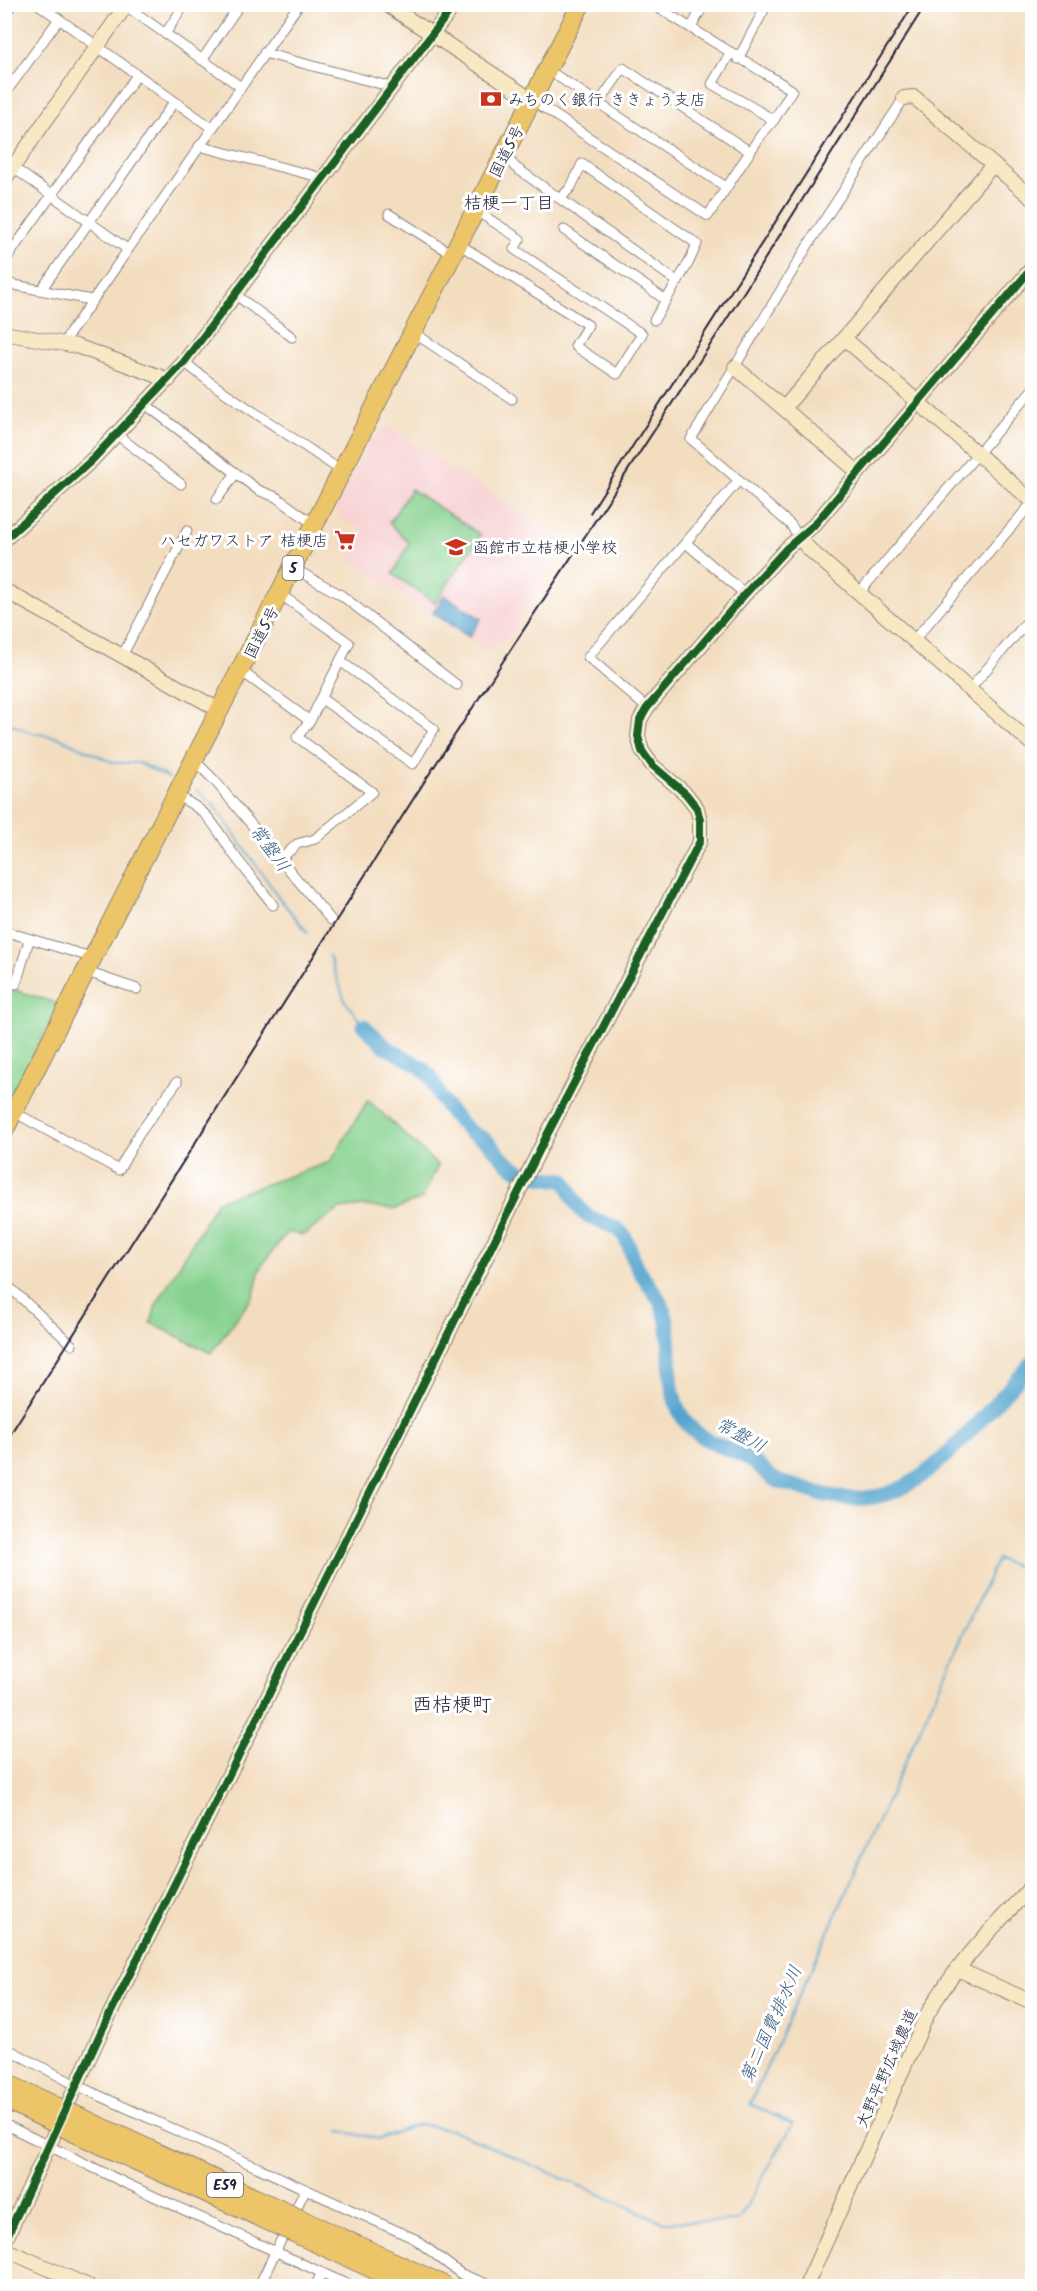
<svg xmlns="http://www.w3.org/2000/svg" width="1037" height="2291" font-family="Kalam,'Klee One',sans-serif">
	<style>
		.built { fill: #f7cfd0 }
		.green { fill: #86d18e; stroke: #547a64; stroke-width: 1.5 }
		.water { fill: #54a4ce; stroke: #3b6384; stroke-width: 1.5 }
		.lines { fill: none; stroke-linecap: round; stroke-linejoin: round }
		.stream { stroke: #54a4ce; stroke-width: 2 }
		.river { stroke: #54a4ce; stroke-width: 15 }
		.street-casing { stroke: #8a807d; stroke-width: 11 }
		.secondary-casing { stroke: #8a807d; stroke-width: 16 }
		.highway-casing { stroke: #8a807d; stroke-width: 20 }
		.street { stroke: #fff; stroke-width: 9 }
		.secondary { stroke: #f8e8c3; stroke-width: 14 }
		.highway { stroke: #edc569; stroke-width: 18 }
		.rail { stroke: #22223b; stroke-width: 2 }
		.highway-bridge-casing { stroke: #8a807d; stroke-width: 20; stroke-linecap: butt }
		.highway-bridge { stroke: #edc569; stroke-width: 18 }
		.cycleway-casing { stroke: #fff; stroke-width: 11 }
		.cycleway { stroke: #1b5e20; stroke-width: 8 }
		.labels { text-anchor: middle; stroke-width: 6; stroke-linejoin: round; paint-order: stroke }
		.shield { fill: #fff; stroke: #646476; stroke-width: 1.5 }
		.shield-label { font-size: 15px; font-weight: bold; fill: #22223b }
		.poi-label { font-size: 16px; fill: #22223b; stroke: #fff; text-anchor: start }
		.street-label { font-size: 16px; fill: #22223b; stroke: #fff }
		.neighbourhood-label { font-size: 18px; fill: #22223b; stroke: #fff }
		.water-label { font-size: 18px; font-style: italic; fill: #385c7d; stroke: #fff }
		.quarter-label { font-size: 20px; fill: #22223b; stroke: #fff }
	</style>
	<rect width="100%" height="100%" fill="#fff"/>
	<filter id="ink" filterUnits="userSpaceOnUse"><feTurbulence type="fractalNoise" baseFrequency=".0167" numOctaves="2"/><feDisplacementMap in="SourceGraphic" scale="12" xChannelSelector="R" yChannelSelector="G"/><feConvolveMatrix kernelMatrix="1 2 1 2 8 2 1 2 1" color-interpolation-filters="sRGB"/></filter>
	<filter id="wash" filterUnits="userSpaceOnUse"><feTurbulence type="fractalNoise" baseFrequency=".008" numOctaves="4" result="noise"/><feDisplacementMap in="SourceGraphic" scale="24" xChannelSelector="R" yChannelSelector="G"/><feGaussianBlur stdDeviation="1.35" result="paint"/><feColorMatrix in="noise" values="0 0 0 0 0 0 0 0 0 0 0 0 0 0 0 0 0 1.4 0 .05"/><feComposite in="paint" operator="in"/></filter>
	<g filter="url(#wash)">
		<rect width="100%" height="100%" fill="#f3ddbf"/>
		<path class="built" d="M385 426 559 536 550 570 510 635 488 652 348 558 365 532 334 511 372 438Z"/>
		<g class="green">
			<path d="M411 489 481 535 435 603 393 574 409 543 389 523Z"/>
			<path d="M5 987 59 1004 12 1097 5 1094Z"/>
			<path d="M368 1100 438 1166 422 1199 395 1209 364 1206 340 1209 304 1235 287 1232 260 1268 254 1295 211 1353 151 1323 156 1305 217 1201 330 1162Z"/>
		</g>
		<path class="water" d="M444 595 481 619 469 637 433 613Z"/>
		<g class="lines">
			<g class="stream">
				<path d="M4 721 29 732 60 738 114 763H139L169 778"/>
				<path d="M197 790 214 805 280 899 308 933"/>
				<path d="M329 956 345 1001 364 1026"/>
				<path d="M340 2131 379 2139 418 2124 452 2130 663 2222 738 2221 793 2124 750 2104 997 1559 1032 1572"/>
			</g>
			<g class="river">
				<path d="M364 1026 386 1047 421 1067 431 1077 440 1097 451 1113 470 1132 486 1140 507 1163 520 1171"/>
				<path d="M539 1177 564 1180C573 1191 573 1205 585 1214 595 1222 612 1223 621 1232 629 1240 631 1255 636 1265 643 1278 654 1290 661 1303 678 1339 661 1383 683 1418 698 1442 728 1447 751 1460 760 1466 766 1475 776 1480 783 1484 793 1485 801 1488 880 1516 919 1486 971 1430 992 1408 1012 1385 1032 1363"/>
			</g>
		</g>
	</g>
	<g filter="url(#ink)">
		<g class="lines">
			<defs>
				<g id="street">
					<path d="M38 4 212 128"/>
					<path d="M126 6 241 87"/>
					<path d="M4 16 12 4"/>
					<path d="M691 28 704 4"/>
					<path d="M165 34 185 4"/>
					<path d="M731 52 712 84 774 120"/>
					<path d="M264 53 392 87"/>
					<path d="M738 59 766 6"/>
					<path d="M202 60 240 4"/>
					<path d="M548 70 726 187"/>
					<path d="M4 95 59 19"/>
					<path d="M532 100 708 216 761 135 774 120 792 90 652 4"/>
					<path d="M599 103 623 68 749 151"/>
					<path d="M199 146 323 178"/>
					<path d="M503 156 510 161 515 167 678 282"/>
					<path d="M4 161 127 249"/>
					<path d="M560 199 571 187 582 164 697 244 688 264 654 320"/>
					<path d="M389 214 452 254"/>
					<path d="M564 230 666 300"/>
					<path d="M457 243 588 325 575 346 617 374 642 334 514 249 520 239 475 210"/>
					<path d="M4 262 137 75"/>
					<path d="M4 283 91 300"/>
					<path d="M41 290 174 102"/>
					<path d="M236 295 292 337"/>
					<path d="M413 332 512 399"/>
					<path d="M63 343 299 4"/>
					<path d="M184 362 211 383 343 472"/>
					<path d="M145 404 258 490 276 497 315 525"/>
					<path d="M116 434 181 484"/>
					<path d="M217 499 236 473"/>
					<path d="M800 539 791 525 691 439 810 242 904 98"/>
					<path d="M686 543 745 594"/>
					<path d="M293 568 341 595 457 685"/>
					<path d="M859 593 1032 390"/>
					<path d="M913 641 1032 503"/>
					<path d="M122 656 187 531"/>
					<path d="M241 671 310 721"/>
					<path d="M969 690 1032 616"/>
					<path d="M322 699 413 764 434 729 340 661"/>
					<path d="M647 708 588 657 739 480"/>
					<path d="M195 761 215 781 331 920"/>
					<path d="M177 796C210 812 213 824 232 852 245 870 260 887 273 905"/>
					<path d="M280 860 297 844 315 839 372 792 297 737 310 721 349 643 280 594"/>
					<path d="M4 931 94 958"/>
					<path d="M87 972 137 989"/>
					<path d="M4 980 16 984 29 940"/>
					<path d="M14 1112 119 1170 139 1134 177 1082"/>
					<path d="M4 1282 72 1345"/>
					<path d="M4 2047 76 2085 415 2239 461 2274 492 2286"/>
					<path d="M4 2124 127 2184 351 2286"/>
					<path d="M259 2286 305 2190"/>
					<path d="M316 2286 321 2273"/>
				</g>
				<g id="secondary">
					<path d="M386 4 532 100"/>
					<path d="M904 98 914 97 1032 198"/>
					<path d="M4 180 127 4"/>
					<path d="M4 333 76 346 169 380"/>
					<path d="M844 338 1032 501"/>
					<path d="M735 367 858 472"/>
					<path d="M784 408 993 165"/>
					<path d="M800 539 810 550 1032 744"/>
					<path d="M4 540 93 459 184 362 455 4"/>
					<path d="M4 590 221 711"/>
					<path d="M957 1969 1032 2002"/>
					<path d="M4 2243 102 2030 548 1133 700 841V820L697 808 686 794 652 765 642 751 638 736 640 720 647 708 745 594 787 548 814 525 1032 268"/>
					<path d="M4 2249 88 2286"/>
					<path d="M806 2286 927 2015C954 1966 994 1927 1032 1886"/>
				</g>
				<path id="highway" d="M4 1131 581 4"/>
			</defs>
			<use href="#street" class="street-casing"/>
			<use href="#secondary" class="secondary-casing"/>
			<use href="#highway" class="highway-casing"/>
			<use href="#street" class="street"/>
			<use href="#secondary" class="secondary"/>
			<use href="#highway" class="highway"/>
			<g class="rail">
				<path d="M590 513 914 4"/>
				<path d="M4 1444 426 779 718 333 926 4"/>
			</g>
			<defs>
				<g id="highway-bridge">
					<path d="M4 2082 446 2286"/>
					<path d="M4 2099 77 2134 410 2286"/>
				</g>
			</defs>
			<use href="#highway-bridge" class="highway-bridge-casing"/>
			<use href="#highway-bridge" class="highway-bridge"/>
			<defs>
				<g id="cycleway">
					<path d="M4 540 93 459 184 362 455 4"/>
					<path d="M4 2243 102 2030 548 1133 700 841V820L697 808 686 794 652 765 642 751 638 736 640 720 647 708 745 594 787 548 814 525 1032 268"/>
				</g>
			</defs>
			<use href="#cycleway" class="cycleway-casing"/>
			<use href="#cycleway" class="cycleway"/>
		</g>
	</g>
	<defs>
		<symbol id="bank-bare" viewBox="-9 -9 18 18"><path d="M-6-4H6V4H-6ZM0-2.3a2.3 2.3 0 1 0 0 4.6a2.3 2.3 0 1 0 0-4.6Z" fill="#c8321e" stroke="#fff" stroke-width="2.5" paint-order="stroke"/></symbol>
		<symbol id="supermarket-bare" viewBox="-9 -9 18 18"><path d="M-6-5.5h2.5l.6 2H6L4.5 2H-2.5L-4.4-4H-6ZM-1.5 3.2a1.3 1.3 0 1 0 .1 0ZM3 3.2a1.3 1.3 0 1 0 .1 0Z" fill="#c8321e" stroke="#fff" stroke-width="2.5" paint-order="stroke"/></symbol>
		<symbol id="school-bare" viewBox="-9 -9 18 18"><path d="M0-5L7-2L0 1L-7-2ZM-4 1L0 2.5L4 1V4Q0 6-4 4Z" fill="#c8321e" stroke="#fff" stroke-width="2.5" paint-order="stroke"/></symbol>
	</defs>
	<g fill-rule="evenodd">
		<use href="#bank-bare" x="476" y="84" width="30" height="30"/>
		<use href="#supermarket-bare" x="330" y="525" width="30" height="30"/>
		<use href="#school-bare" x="441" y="532" width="30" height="30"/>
	</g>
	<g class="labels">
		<g class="shield">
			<rect x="282.5" y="556" width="21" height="24" rx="4.5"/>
			<rect x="207" y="2173" width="36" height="24" rx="4.5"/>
		</g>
		<g class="shield-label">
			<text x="293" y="573">5</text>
			<text x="225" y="2190">E59</text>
		</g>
		<g class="poi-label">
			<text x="508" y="105">みちのく銀行 ききょう支店</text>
			<text x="328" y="546" text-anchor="end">ハセガワストア 桔梗店</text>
			<text x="473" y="553">函館市立桔梗小学校</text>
		</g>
		<g class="street-label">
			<text transform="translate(506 151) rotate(-63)" y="6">国道5号</text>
			<text transform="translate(261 632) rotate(-63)" y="6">国道5号</text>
			<text transform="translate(886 2068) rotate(-66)" y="6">大野平野広域農道</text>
		</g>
		<g class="neighbourhood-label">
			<text x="509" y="209">桔梗一丁目</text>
		</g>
		<g class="water-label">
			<text transform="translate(270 848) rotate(54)" y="6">常盤川</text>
			<text transform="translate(741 1435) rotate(29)" y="6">常盤川</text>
			<text transform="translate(771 2024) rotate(-66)" y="6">第二国費排水川</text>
		</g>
		<g class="quarter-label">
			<text x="452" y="1711">西桔梗町</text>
		</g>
	</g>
	<rect width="1037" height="2291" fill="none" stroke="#fff" stroke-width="24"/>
</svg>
